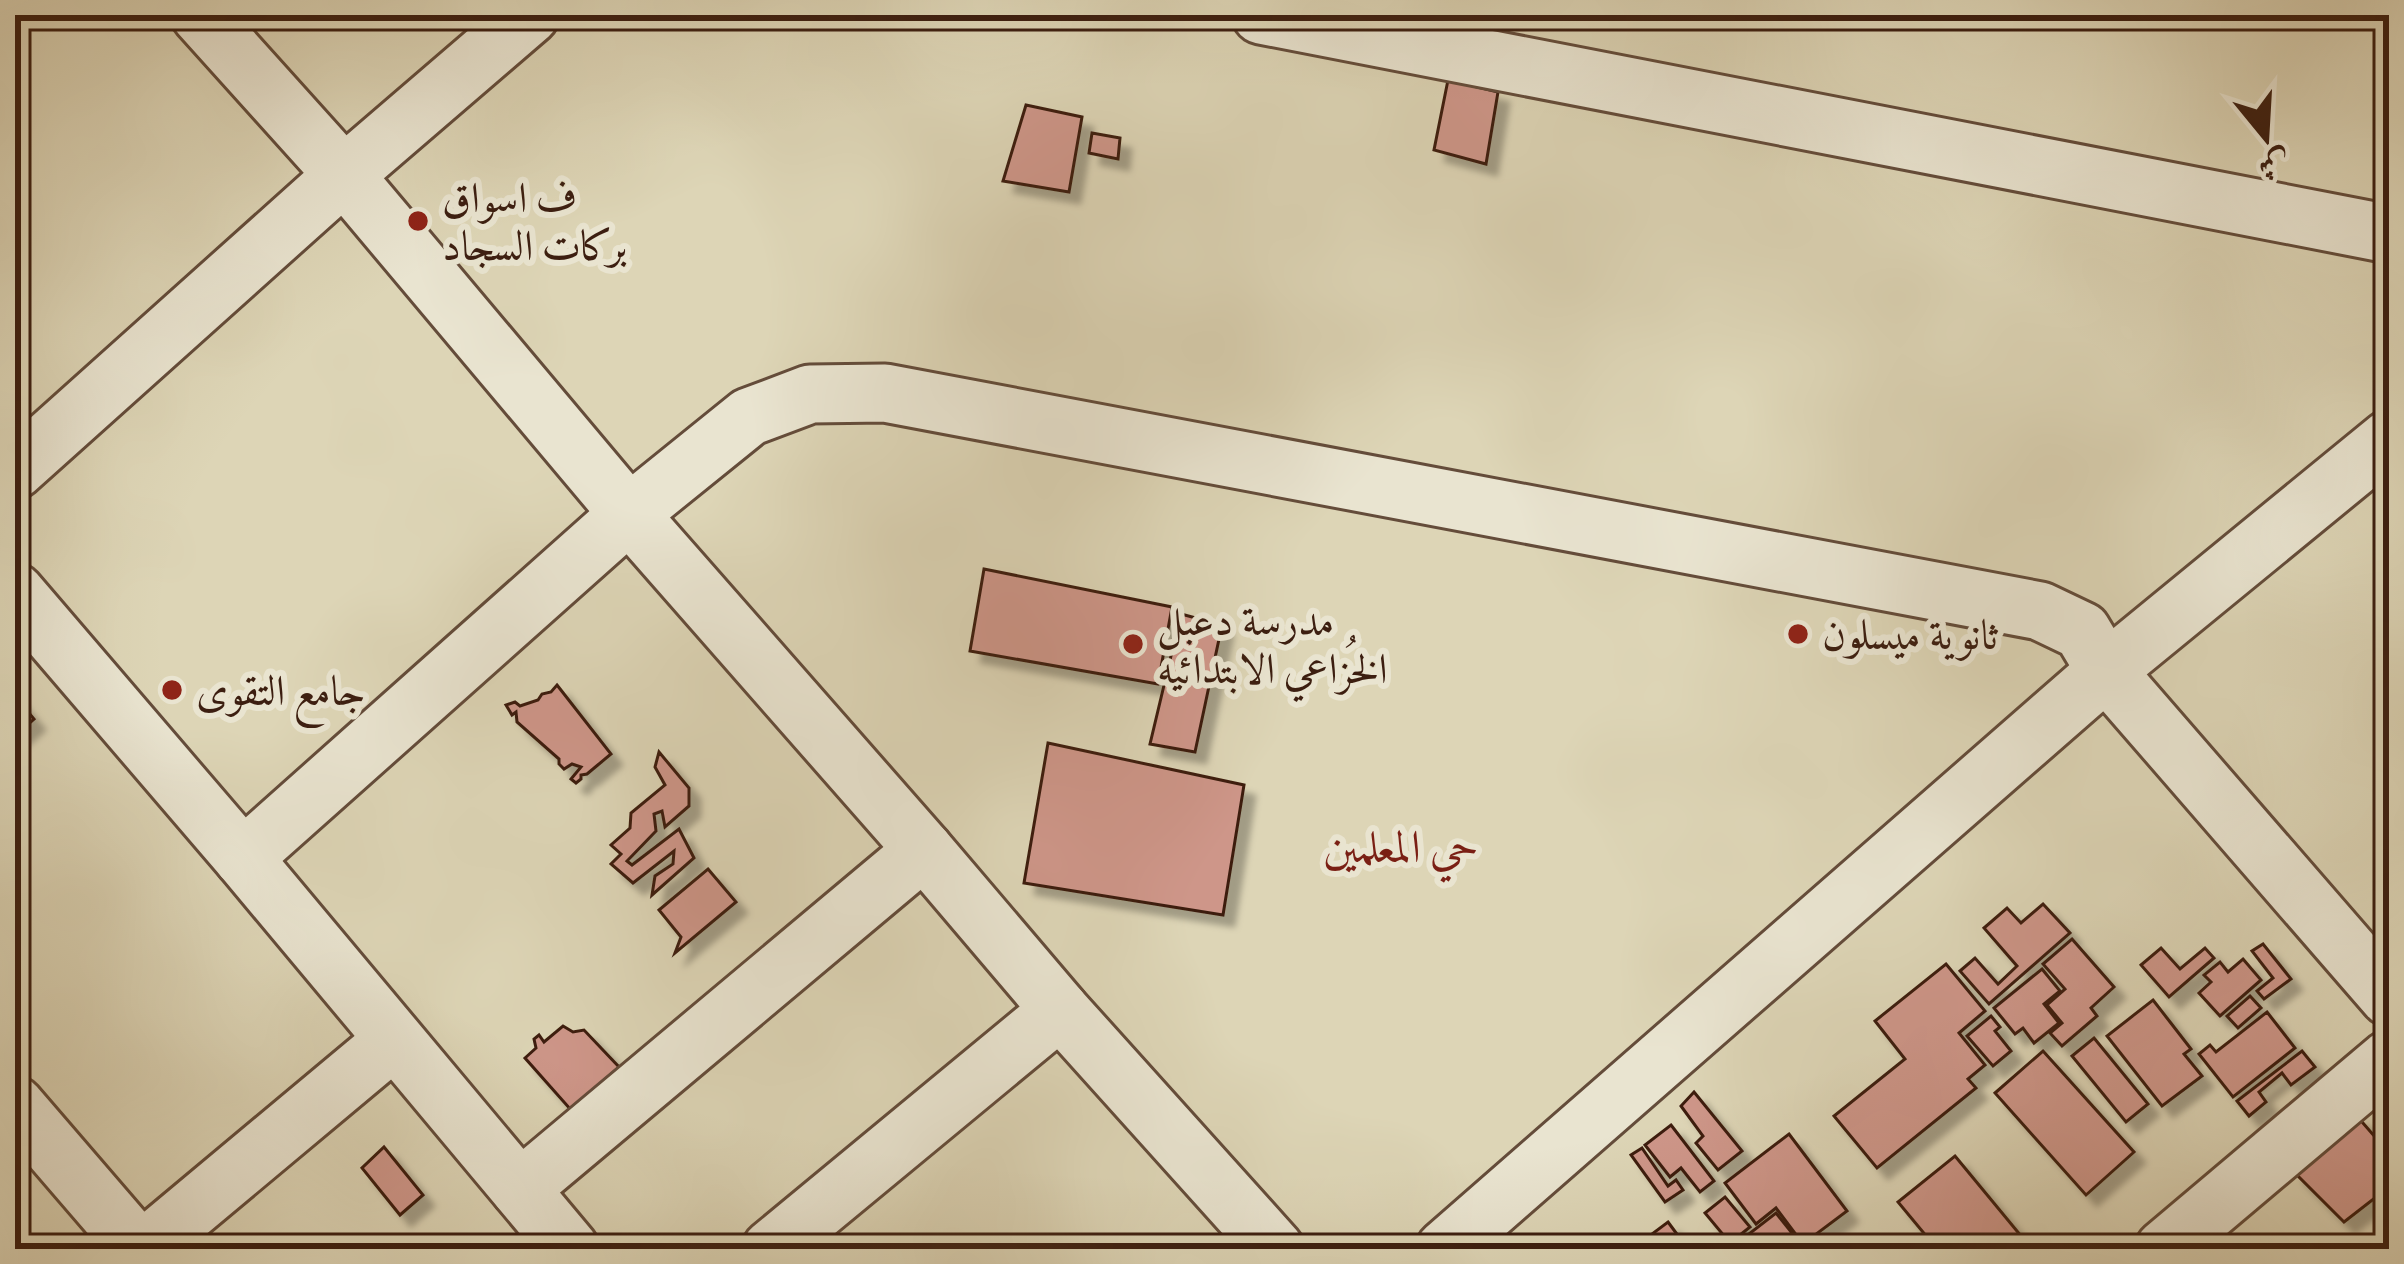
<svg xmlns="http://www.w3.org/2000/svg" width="2404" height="1264" font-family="Vollkorn,Amiri,serif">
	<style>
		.building { fill: #ce9689; stroke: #3c1e10; stroke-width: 3; filter: url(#shadow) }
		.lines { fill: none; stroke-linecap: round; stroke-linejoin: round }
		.minor-casing { stroke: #644c3a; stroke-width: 63 }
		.minor { stroke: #e9e4d0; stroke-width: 57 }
		.poi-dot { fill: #8f2418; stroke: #e9e4d0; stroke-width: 4.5 }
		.labels { text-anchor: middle; stroke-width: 12; stroke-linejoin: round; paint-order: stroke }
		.poi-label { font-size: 42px; fill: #3c1e10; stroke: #e9e4d0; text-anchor: start }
		.neighbourhood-label { font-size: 45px; fill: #7a1f14; stroke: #e9e4d0 }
	</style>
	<defs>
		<filter id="shadow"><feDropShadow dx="11" dy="11" stdDeviation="3" flood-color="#0004"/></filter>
	</defs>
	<rect width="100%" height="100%" fill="#ddd5b6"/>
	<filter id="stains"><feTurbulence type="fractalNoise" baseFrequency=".00167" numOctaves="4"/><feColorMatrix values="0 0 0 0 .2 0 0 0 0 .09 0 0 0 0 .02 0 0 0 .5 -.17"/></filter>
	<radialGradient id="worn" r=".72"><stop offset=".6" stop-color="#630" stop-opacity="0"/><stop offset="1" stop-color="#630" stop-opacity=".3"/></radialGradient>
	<g class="building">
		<path d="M1448 80 1498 92 1486 164 1434 150Z"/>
		<path d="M1026 105 1082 117 1069 192 1003 181Z"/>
		<path d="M1092 133 1120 138 1118 159 1089 153Z"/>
		<path d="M984 569 1172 607 1158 684 970 651Z"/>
		<path d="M1181 614 1222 625 1195 752 1150 744Z"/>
		<path d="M557 685 611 754 587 774 581 775V779L576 783 571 779 581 767 572 764 564 769 559 764V759L517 722 516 712 512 715 506 705 515 702 520 706 538 700 542 694 551 692Z"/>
		<path d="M15 696 34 719 16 735 15 733Z"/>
		<path d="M1048 743 1244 785 1223 915 1024 883Z"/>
		<path d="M659 752 689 788V806L665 827 662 811 654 814 656 831 627 861 632 865 679 829 694 858 652 895 655 876 673 864 674 851 633 883 611 864 621 854 611 845 630 828 631 813 665 785 655 767Z"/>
		<path d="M708 869 736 902 675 953 681 937 659 910Z"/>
		<path d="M2043 904 2070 933 1989 1004 1960 971 1975 958 1998 984 2017 966 1984 928 2007 908 2021 923Z"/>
		<path d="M2072 939 2114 987 2091 1008 2097 1016 2062 1046 2050 1033 2062 1023 2047 1005 2065 989 2043 964Z"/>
		<path d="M2263 944 2291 979 2264 999 2257 991 2273 978 2252 951Z"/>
		<path d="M2161 948 2180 969 2205 948 2214 958 2169 997 2141 965Z"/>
		<path d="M2243 959 2261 980 2220 1016 2199 993 2211 982 2204 975 2220 962 2228 972Z"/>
		<path d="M1946 964 1985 1011 1959 1033 1985 1065 1968 1079 1976 1088 1877 1168 1834 1116 1905 1059 1875 1021Z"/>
		<path d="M2042 969 2060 991 2044 1004 2059 1023 2034 1043 2023 1028 2015 1034 1994 1008Z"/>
		<path d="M2250 996 2261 1008 2238 1028 2227 1016Z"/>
		<path d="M2153 1000 2191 1049 2184 1054 2202 1076 2162 1106 2107 1036Z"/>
		<path d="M2267 1012 2295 1048 2233 1097 2199 1054 2210 1045 2216 1052Z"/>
		<path d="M1991 1016 2000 1027 1995 1031 2011 1051 1993 1066 1967 1036Z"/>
		<path d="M563 1026 573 1032 584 1030 619 1067 571 1110 525 1058 536 1048 534 1039 539 1035 544 1042Z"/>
		<path d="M2094 1038 2148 1104 2126 1122 2072 1056Z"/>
		<path d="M2043 1051 2134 1152 2086 1195 1995 1093Z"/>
		<path d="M2302 1051 2315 1067 2291 1085 2282 1073 2259 1092 2266 1102 2249 1116 2237 1101Z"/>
		<path d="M1694 1092 1742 1151 1718 1170 1696 1143 1703 1136 1681 1106Z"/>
		<path d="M2356 1115 2389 1153V1187L2344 1222 2293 1171Z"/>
		<path d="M1671 1125 1714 1181 1700 1192 1681 1168 1670 1177 1645 1145Z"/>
		<path d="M1789 1134 1847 1211 1803 1244 1776 1208 1756 1224 1725 1183Z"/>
		<path d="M384 1147 423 1195 400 1215 362 1168Z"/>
		<path d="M1642 1148 1668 1186 1676 1180 1683 1190 1665 1202 1631 1155Z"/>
		<path d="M1955 1156 2031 1248 1937 1249 1898 1202Z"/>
		<path d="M1725 1197 1750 1227 1730 1243 1705 1213Z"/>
		<path d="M1776 1213 1792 1233 1773 1247 1775 1249H1754L1745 1237Z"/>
		<path d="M1668 1222 1688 1249H1632Z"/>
	</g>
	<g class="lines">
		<defs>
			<g id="minor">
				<path d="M200 15 344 175 629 514 924 850 1060 1010 1275 1249"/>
				<path d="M1261 15 2389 234"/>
				<path d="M15 470 344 175 530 15"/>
				<path d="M15 592 243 858 570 1249"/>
				<path d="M243 858 629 514 749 417 810 394 885 393 2040 611 2082 631 2106 671 2389 997"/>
				<path d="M15 1105 139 1249"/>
				<path d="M520 1189 924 850"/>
				<path d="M144 1249 394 1040"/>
				<path d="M771 1249 1060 1010"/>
				<path d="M1445 1249 2106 671 2389 439"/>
				<path d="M2164 1249 2389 1059"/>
			</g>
		</defs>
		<use href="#minor" class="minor-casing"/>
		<use href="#minor" class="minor"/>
	</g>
	<g class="poi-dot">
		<circle cx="418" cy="221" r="12"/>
		<circle cx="1798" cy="634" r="12"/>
		<circle cx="1133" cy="644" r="12"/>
		<circle cx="172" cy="690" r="12"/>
	</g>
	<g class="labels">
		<g class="poi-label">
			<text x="442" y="212">ف اسواق<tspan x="442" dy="48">بركات السجاد</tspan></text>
			<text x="1157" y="635">مدرسة دعبل<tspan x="1157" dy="48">الخُزاعي الابتدائيه</tspan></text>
			<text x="1822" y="649">ثانوية ميسلون</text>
			<text x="196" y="705">جامع التقوى</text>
		</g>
		<g class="neighbourhood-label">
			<text x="1401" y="862">حي المعلمین</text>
		</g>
	</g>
	<rect width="2404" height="1264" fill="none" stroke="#ddd5b6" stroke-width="60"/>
	<rect x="18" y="18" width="2368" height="1228" fill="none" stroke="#3c1e10" stroke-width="6"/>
	<rect x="30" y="30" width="2344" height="1204" fill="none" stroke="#3c1e10" stroke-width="3"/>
	<g transform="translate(2266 138) rotate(162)" stroke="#e9e4d0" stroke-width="9" paint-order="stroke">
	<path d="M0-9L21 45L0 30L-21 45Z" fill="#3c1e10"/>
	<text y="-18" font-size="33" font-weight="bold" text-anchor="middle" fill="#3c1e10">ش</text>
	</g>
	<rect width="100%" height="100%" filter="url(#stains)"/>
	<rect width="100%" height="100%" fill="url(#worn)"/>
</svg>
